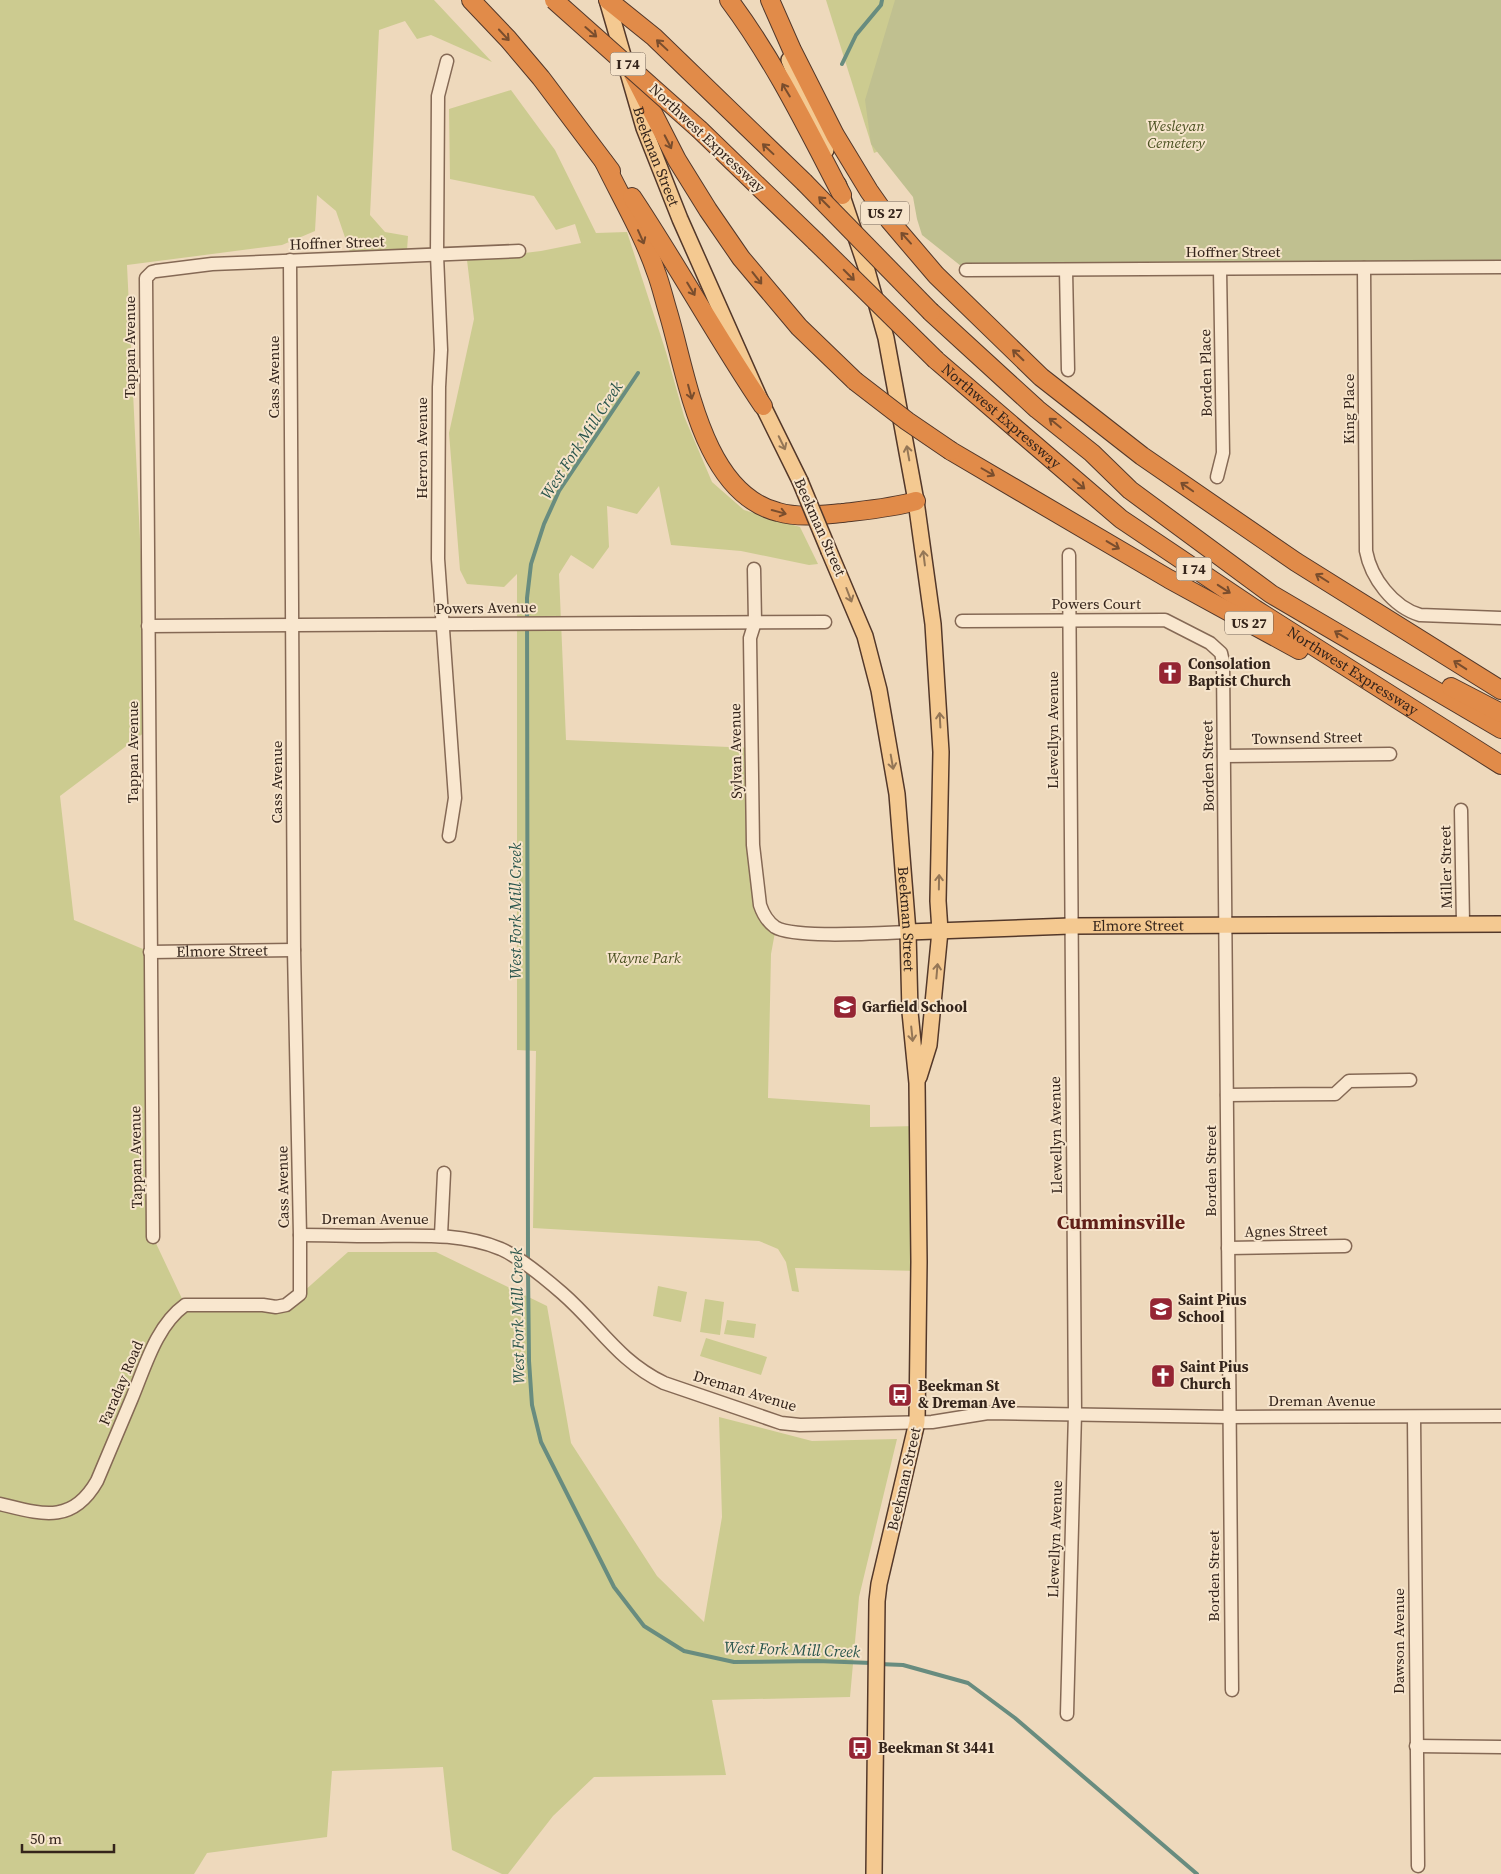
<svg xmlns="http://www.w3.org/2000/svg" width="1501" height="1874" font-family="'Source Serif 4',serif">
	<style>
		.green { fill: #cccb90 }
		.cemetery { fill: #c0c090 }
		.lines { fill: none; stroke-linecap: round; stroke-linejoin: round }
		.stream { stroke: #688c7f; stroke-width: 4 }
		.minor-casing { stroke: #856955; stroke-width: 15 }
		.major-casing { stroke: #53382a; stroke-width: 18 }
		.highway-casing { stroke: #53382a; stroke-width: 20 }
		.minor { stroke: #f9e7cf; stroke-width: 12 }
		.major { stroke: #f4c991; stroke-width: 15 }
		.highway { stroke: #e18b49; stroke-width: 18 }
		.major-bridge-casing { stroke: #53382a; stroke-width: 18; stroke-linecap: butt }
		.highway-bridge-casing { stroke: #53382a; stroke-width: 20; stroke-linecap: butt }
		.major-bridge { stroke: #f4c991; stroke-width: 15 }
		.highway-bridge { stroke: #e18b49; stroke-width: 18 }
		.oneway { stroke: #794d2d }
		.oneway2 { stroke: #947656 }
		.labels { text-anchor: middle; stroke-width: 4; stroke-linejoin: round; paint-order: stroke }
		.shield { fill: #f6e4cb; stroke: #6e5e50; stroke-width: 1 }
		.shield-label { font-size: 14px; font-weight: bold; fill: #34241b }
		.park-label { font-size: 15px; font-style: italic; fill: #4b5121; stroke: #f6e4cb }
		.street-label { font-size: 15px; fill: #34241b; stroke: #f6e4cb }
		.poi-label { font-size: 15px; font-weight: bold; fill: #34241b; stroke: #f6e4cb; text-anchor: start }
		.water-label { font-size: 16px; font-style: italic; fill: #29554c; stroke: #f6e4cb }
		.district-label { font-size: 20px; font-weight: bold; fill: #622019; stroke: #f6e4cb }
	</style>
	<rect width="100%" height="100%" fill="#eed9bc"/>
	<g class="green">
		<path d="M0 0H434L492 62 431 35 417 39 405 21 379 30 370 215 385 232 408 236 407 250 350 252 336 211 317 195 315 231 282 245 127 265 149 729 60 796 74 920 150 952 153 1237 185 1305 294 1300 348 1252H436L547 1306 571 1443 657 1576 704 1622 722 1517 719 1417 812 1441 897 1439 859 1597 850 1697 712 1700 726 1775 594 1777 553 1816 508 1874H502L452 1850 443 1767 332 1771 327 1837 207 1853 194 1874H0Z"/>
		<path d="M826 0H987L899 143 874 153Z"/>
		<path d="M511 90 555 150 596 233 627 232 666 352 684 416 712 482 744 510 800 527 818 564 809 565 741 551 671 545 659 486 637 514 607 506 609 547 593 569 571 555 559 574 566 740 752 748 760 905 776 927 771 954 768 1098 870 1105V1127L917 1126 919 1271 795 1268 799 1292 792 1291 786 1262 778 1249 759 1241 533 1228 536 1051 517 1050V574L504 587 467 584 460 570 449 433 474 319 467 260 541 251 581 243 575 224 556 230 534 196 450 179 449 109Z"/>
		<path d="M658 1286 687 1292 681 1322 653 1316Z"/>
		<path d="M705 1299 724 1302 720 1335 700 1332Z"/>
		<path d="M727 1320 756 1324 754 1338 724 1334Z"/>
		<path d="M706 1338 767 1357 761 1375 700 1356Z"/>
	</g>
	<path class="cemetery" d="M895 0H1501V267L966 270 922 235 917 219 913 197 871 144 865 100Z"/>
	<g class="lines">
		<g class="stream">
			<path d="M842 64 856 35 881 5 882 0"/>
			<path d="M528 1261 527 598 531 564 544 524 559 491 638 373"/>
			<path d="M528 1271 529 1361 532 1405 541 1442 614 1587 644 1626 684 1651 734 1662 817 1661 872 1663"/>
			<path d="M879 1664 903 1665 968 1683 1015 1718 1197 1874"/>
		</g>
		<defs>
			<g id="minor">
				<path d="M447 61 438 96 437 255 441 350 439 387 438 559 455 798 449 836"/>
				<path d="M1364 268 1366 551C1371 578 1393 607 1420 615L1501 618"/>
				<path d="M966 270 1501 267"/>
				<path d="M1066 270 1068 370"/>
				<path d="M1217 477 1223 453 1220 269"/>
				<path d="M754 569 755 622 750 638 753 845 760 905C763 914 768 922 775 927 794 939 882 933 908 932"/>
				<path d="M962 621 1165 620 1210 643 1221 653 1223 662 1232 1690"/>
				<path d="M148 626 825 622"/>
				<path d="M1224 756 1390 754"/>
				<path d="M1461 810 1463 923"/>
				<path id="s1" d="M150 952 294 950"/>
				<path d="M1227 1095 1335 1094 1349 1081 1410 1080"/>
				<path d="M300 1235C324 1235 348 1236 373 1236 415 1236 460 1232 501 1249 519 1257 547 1280 562 1293 600 1326 617 1360 664 1383L781 1423 800 1425 932 1422 988 1413 1230 1417 1501 1416"/>
				<path d="M441 1235 444 1173"/>
				<path d="M153 1237 146 278 152 272 156 271 212 264 519 251"/>
				<path d="M1228 1248 1345 1246"/>
				<path d="M1414 1417 1418 1866"/>
				<path d="M0 1504C41 1514 72 1525 97 1481 109 1453 120 1426 132 1398 145 1367 156 1326 185 1305H263L276 1307 286 1305 300 1294V1235L294 950 290 260"/>
				<path d="M1067 1714 1075 1413 1069 555"/>
				<path d="M1416 1746 1501 1747"/>
			</g>
			<g id="major">
				<path id="s2" d="M607 0 644 128 680 219 763 406 800 481"/>
				<path d="M789 60 826 150"/>
				<path d="M838 184 866 267 886 338 916 501 933 624 941 752 938 901 940 931 929 1045 919 1077"/>
				<path id="s3" d="M829 551 865 636 879 690 897 794 908 932 910 1012 917 1083 919 1262 917 1422 879 1584 877 1601 874 1874"/>
				<path id="s4" d="M908 932 1070 926 1501 924"/>
			</g>
			<g id="highway">
				<path d="M471 0 508 39 541 78 611 171"/>
				<path d="M608 0 654 37 804 182"/>
				<path d="M729 0C774 60 807 128 842 195"/>
				<path d="M770 0 792 50 835 135 869 191 890 221 936 275 1041 377 1142 456 1296 562 1501 690"/>
				<path d="M630 68 677 160 708 210 741 258 799 327 855 381"/>
				<path d="M700 130 815 241"/>
				<path d="M604 162C622 199 643 234 656 272 661 285 664 299 668 312 687 375 702 493 778 512 799 518 820 515 842 513 867 510 892 508 916 501"/>
				<path d="M632 197C678 266 717 338 763 406"/>
				<path d="M931 312 1037 409 1092 453 1130 490 1271 594 1501 729"/>
				<path id="s5" d="M936 360 1121 519 1255 609 1501 765"/>
				<path d="M951 451 1169 579 1299 650"/>
				<path d="M1451 687 1501 713"/>
			</g>
		</defs>
		<use href="#minor" class="minor-casing"/>
		<use href="#major" class="major-casing"/>
		<use href="#highway" class="highway-casing"/>
		<use href="#minor" class="minor"/>
		<use href="#major" class="major"/>
		<use href="#highway" class="highway"/>
		<defs>
			<path id="major-bridge" d="M800 481 829 551"/>
			<g id="highway-bridge">
				<path d="M554 0 700 130"/>
				<path d="M804 182 931 312"/>
				<path d="M815 241 936 360"/>
				<path d="M855 381 907 421 951 451"/>
			</g>
		</defs>
		<use href="#major-bridge" class="major-bridge-casing"/>
		<use href="#highway-bridge" class="highway-bridge-casing"/>
		<use href="#major-bridge" class="major-bridge"/>
		<use href="#highway-bridge" class="highway-bridge"/>
	</g>
	<defs><path id="oneway-shaft" d="M-6 0H5M1.5-3L5.5 0L1.5 3" fill="none" stroke-width="1.6" stroke-linecap="round" stroke-linejoin="round" transform="scale(1.25)"/></defs>
	<g class="oneway">
		<use href="#oneway-shaft" transform="translate(591 32) rotate(41)"/>
		<use href="#oneway-shaft" transform="translate(504 35) rotate(47)"/>
		<use href="#oneway-shaft" transform="translate(662 45) rotate(-137)"/>
		<use href="#oneway-shaft" transform="translate(786 90) rotate(-121)"/>
		<use href="#oneway-shaft" transform="translate(668 142) rotate(63)"/>
		<use href="#oneway-shaft" transform="translate(768 149) rotate(-137)"/>
		<use href="#oneway-shaft" transform="translate(824 202) rotate(-135)"/>
		<use href="#oneway-shaft" transform="translate(641 237) rotate(66)"/>
		<use href="#oneway-shaft" transform="translate(906 238) rotate(-132)"/>
		<use href="#oneway-shaft" transform="translate(849 275) rotate(45)"/>
		<use href="#oneway-shaft" transform="translate(757 278) rotate(52)"/>
		<use href="#oneway-shaft" transform="translate(691 289) rotate(59)"/>
		<use href="#oneway-shaft" transform="translate(1018 355) rotate(-136)"/>
		<use href="#oneway-shaft" transform="translate(690 392) rotate(75)"/>
		<use href="#oneway-shaft" transform="translate(1055 423) rotate(-141)"/>
		<use href="#oneway-shaft" transform="translate(988 472) rotate(30)"/>
		<use href="#oneway-shaft" transform="translate(1079 484) rotate(40)"/>
		<use href="#oneway-shaft" transform="translate(1187 487) rotate(-145)"/>
		<use href="#oneway-shaft" transform="translate(779 512) rotate(15)"/>
		<use href="#oneway-shaft" transform="translate(1113 545) rotate(31)"/>
		<use href="#oneway-shaft" transform="translate(1322 578) rotate(-148)"/>
		<use href="#oneway-shaft" transform="translate(1224 589) rotate(33)"/>
		<use href="#oneway-shaft" transform="translate(1341 635) rotate(-149)"/>
		<use href="#oneway-shaft" transform="translate(1460 665) rotate(-147)"/>
	</g>
	<g class="oneway2">
		<use href="#oneway-shaft" transform="translate(782 443) rotate(64)"/>
		<use href="#oneway-shaft" transform="translate(908 453) rotate(-100)"/>
		<use href="#oneway-shaft" transform="translate(924 558) rotate(-97)"/>
		<use href="#oneway-shaft" transform="translate(849 595) rotate(69)"/>
		<use href="#oneway-shaft" transform="translate(940 720) rotate(-93)"/>
		<use href="#oneway-shaft" transform="translate(892 762) rotate(80)"/>
		<use href="#oneway-shaft" transform="translate(939 882) rotate(-89)"/>
		<use href="#oneway-shaft" transform="translate(937 971) rotate(-85)"/>
		<use href="#oneway-shaft" transform="translate(912 1034) rotate(84)"/>
	</g>
	<defs>
		<symbol id="church-square" viewBox="-11 -11 22 22"><rect x="-9" y="-9" width="18" height="18" rx="4" fill="#952533" stroke="#f6e4cb"/><path d="M-1.2-6h2.4v3.5h3.3v2.4h-3.3V6h-2.4V-.1h-3.3v-2.4h3.3Z" fill="#fff"/></symbol>
		<symbol id="school-square" viewBox="-11 -11 22 22"><rect x="-9" y="-9" width="18" height="18" rx="4" fill="#952533" stroke="#f6e4cb"/><path d="M0-5L7-2L0 1L-7-2ZM-4 1L0 2.5L4 1V4Q0 6-4 4Z" fill="#fff"/></symbol>
		<symbol id="bus-square" viewBox="-11 -11 22 22"><rect x="-9" y="-9" width="18" height="18" rx="4" fill="#952533" stroke="#f6e4cb"/><path d="M-5-6H5V4H4V6H2V4H-2V6H-4V4H-5ZM-3.5-4V0h7V-4ZM-3.5 1.2v1.5H-2V1.2ZM2 1.2v1.5H3.5V1.2Z" fill="#fff"/></symbol>
	</defs>
	<g fill-rule="evenodd">
		<use href="#church-square" x="1156" y="659" width="28" height="28"/>
		<use href="#school-square" x="831" y="993" width="28" height="28"/>
		<use href="#school-square" x="1147" y="1295" width="28" height="28"/>
		<use href="#church-square" x="1149" y="1362" width="28" height="28"/>
		<use href="#bus-square" x="886" y="1381" width="28" height="28"/>
		<use href="#bus-square" x="846" y="1734" width="28" height="28"/>
	</g>
	<g class="labels">
		<g class="shield">
			<rect x="610.5" y="52.5" width="35" height="23" rx="4"/>
			<rect x="861" y="201.5" width="48" height="23" rx="4"/>
			<rect x="1176.5" y="557.5" width="35" height="23" rx="4"/>
			<rect x="1225" y="611.5" width="48" height="23" rx="4"/>
		</g>
		<g class="shield-label">
			<text x="628" y="69">I 74</text>
			<text x="885" y="218">US 27</text>
			<text x="1194" y="574">I 74</text>
			<text x="1249" y="628">US 27</text>
		</g>
		<g class="park-label">
			<text x="1176" y="131">Wesleyan<tspan x="1176" dy="17">Cemetery</tspan></text>
			<text x="644" y="963">Wayne Park</text>
		</g>
		<g class="street-label">
			<text transform="translate(707 138) rotate(43)" y="5">Northwest Expressway</text>
			<text dy="5" stroke="none"><textPath href="#s2" startOffset="164">Beekman Street</textPath></text>
			<text transform="translate(337 243) rotate(-2)" y="5">Hoffner Street</text>
			<text x="1233" y="257">Hoffner Street</text>
			<text transform="translate(130 347) rotate(-90)" y="5">Tappan Avenue</text>
			<text transform="translate(1206 373) rotate(-91)" y="5">Borden Place</text>
			<text transform="translate(274 377) rotate(-90)" y="5">Cass Avenue</text>
			<text transform="translate(1349 409) rotate(-90)" y="5">King Place</text>
			<text dy="5" stroke="none"><textPath href="#s5" startOffset="86">Northwest Expressway</textPath></text>
			<text transform="translate(422 448) rotate(-90)" y="5">Herron Avenue</text>
			<text transform="translate(820 527) rotate(66)" y="5">Beekman Street</text>
			<text x="1096" y="609">Powers Court</text>
			<text transform="translate(486 608) rotate(-1)" y="5">Powers Avenue</text>
			<text dy="5" stroke="none"><textPath href="#s5" startOffset="521">Northwest Expressway</textPath></text>
			<text transform="translate(1053 730) rotate(-90)" y="5">Llewellyn Avenue</text>
			<text transform="translate(1307 738) rotate(-1)" y="5">Townsend Street</text>
			<text transform="translate(736 751) rotate(-91)" y="5">Sylvan Avenue</text>
			<text transform="translate(133 752) rotate(-90)" y="5">Tappan Avenue</text>
			<text transform="translate(1208 766) rotate(-91)" y="5">Borden Street</text>
			<text transform="translate(277 782) rotate(-90)" y="5">Cass Avenue</text>
			<text transform="translate(1446 867) rotate(-91)" y="5">Miller Street</text>
			<text dy="5" stroke="none"><textPath href="#s3" startOffset="379">Beekman Street</textPath></text>
			<text dy="5" stroke="none"><textPath href="#s4" startOffset="230">Elmore Street</textPath></text>
			<text dy="5" stroke="none"><textPath href="#s1" startOffset="72">Elmore Street</textPath></text>
			<text transform="translate(1056 1135) rotate(-91)" y="5">Llewellyn Avenue</text>
			<text transform="translate(136 1157) rotate(-91)" y="5">Tappan Avenue</text>
			<text transform="translate(1211 1171) rotate(-90)" y="5">Borden Street</text>
			<text transform="translate(283 1187) rotate(-91)" y="5">Cass Avenue</text>
			<text x="375" y="1224">Dreman Avenue</text>
			<text transform="translate(1286 1231) rotate(-1)" y="5">Agnes Street</text>
			<text transform="translate(121 1383) rotate(-67)" y="5">Faraday Road</text>
			<text transform="translate(745 1391) rotate(17)" y="5">Dreman Avenue</text>
			<text x="1322" y="1406">Dreman Avenue</text>
			<text transform="translate(904 1479) rotate(-77)" y="5">Beekman Street</text>
			<text transform="translate(1055 1539) rotate(-88)" y="5">Llewellyn Avenue</text>
			<text transform="translate(1214 1576) rotate(-90)" y="5">Borden Street</text>
			<text transform="translate(1399 1641) rotate(-90)" y="5">Dawson Avenue</text>
		</g>
		<g class="poi-label">
			<text x="1188" y="669">Consolation<tspan x="1188" dy="17">Baptist Church</tspan></text>
			<text x="862" y="1012">Garfield School</text>
			<text x="1178" y="1305">Saint Pius<tspan x="1178" dy="17">School</tspan></text>
			<text x="1180" y="1372">Saint Pius<tspan x="1180" dy="17">Church</tspan></text>
			<text x="918" y="1391">Beekman St<tspan x="918" dy="17">&amp; Dreman Ave</tspan></text>
			<text x="878" y="1753">Beekman St 3441</text>
		</g>
		<g class="water-label">
			<text transform="translate(581 440) rotate(-57)" y="6">West Fork Mill Creek</text>
			<text transform="translate(515 911) rotate(-90)" y="6">West Fork Mill Creek</text>
			<text transform="translate(517 1316) rotate(-91)" y="6">West Fork Mill Creek</text>
			<text transform="translate(792 1649) rotate(2)" y="6">West Fork Mill Creek</text>
		</g>
		<g class="district-label">
			<text x="1121" y="1229">Cumminsville</text>
		</g>
	</g>
	<path d="M22 1844v8h92v-8" fill="none" stroke="#34241b" stroke-width="2.5"/>
	<text x="30" y="1844" font-size="15" fill="#34241b" stroke="#f6e4cb" stroke-width="4" paint-order="stroke">50 m</text>
</svg>
